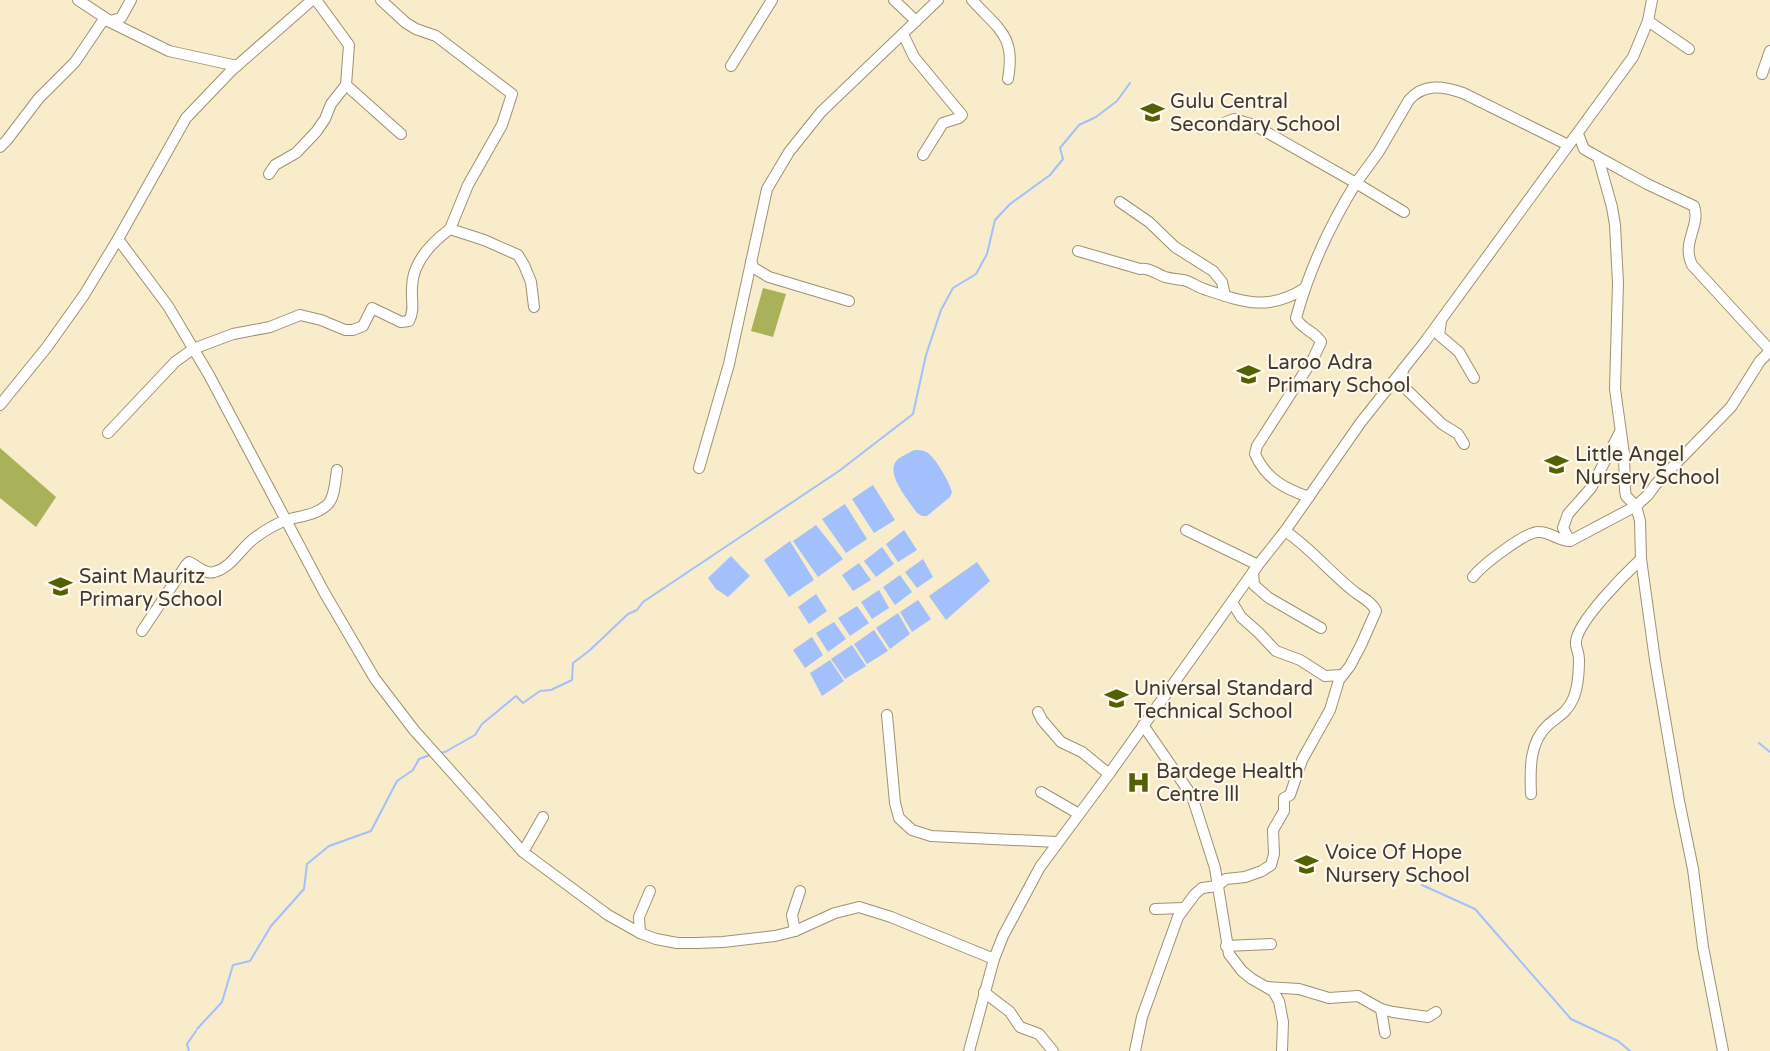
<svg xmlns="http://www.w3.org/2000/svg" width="1770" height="1051" font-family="'Varela Round',sans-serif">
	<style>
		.forest { fill: #a9b159 }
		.water { fill: #a2c0fb }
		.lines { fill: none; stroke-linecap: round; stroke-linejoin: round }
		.stream { stroke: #a2c0fb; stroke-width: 2 }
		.minor-casing { stroke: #9d9273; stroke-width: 12 }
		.minor { stroke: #fff; stroke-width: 10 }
		.labels { text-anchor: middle; stroke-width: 4.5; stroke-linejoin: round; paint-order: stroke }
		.poi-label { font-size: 20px; fill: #403b2e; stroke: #fef9ec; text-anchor: start }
	</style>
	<rect width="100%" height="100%" fill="#f8ecca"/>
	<g class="forest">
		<path d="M763 288 786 294 773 337 751 331Z"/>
		<path d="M0 448 56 497 36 527 0 498Z"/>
	</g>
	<g class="water">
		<path d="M914 450C919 450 925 450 929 454 936 459 950 483 952 492L950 497 927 516H922L917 513C909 501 883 472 898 459 902 456 909 453 914 450Z"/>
		<path d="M873 485 895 520 874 533 852 499Z"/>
		<path d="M845 504 867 539 846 553 822 519Z"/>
		<path d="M816 525 843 559 818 577 793 541Z"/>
		<path d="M904 530 917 550 898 562 886 544Z"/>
		<path d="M790 541 814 580 789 597 764 560Z"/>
		<path d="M882 547 894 564 876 577 864 561Z"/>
		<path d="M731 556 750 576 728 597 716 589 708 578Z"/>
		<path d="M923 559 933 577 917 588 905 572Z"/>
		<path d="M977 562 990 581 946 620 929 596Z"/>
		<path d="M859 563 871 580 853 591 842 575Z"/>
		<path d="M900 575 912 592 895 605 883 587Z"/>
		<path d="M879 590 889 608 872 619 861 602Z"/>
		<path d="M816 594 827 611 809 624 798 607Z"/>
		<path d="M918 600 931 619 912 632 900 612Z"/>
		<path d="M857 606 869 623 850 636 838 618Z"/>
		<path d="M898 613 910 634 890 649 876 628Z"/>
		<path d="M834 622 846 639 828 652 816 633Z"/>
		<path d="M874 630 888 651 867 664 854 644Z"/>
		<path d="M812 637 823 655 805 668 793 650Z"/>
		<path d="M852 645 866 666 845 679 831 659Z"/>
		<path d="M830 660 844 681 822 696 810 673Z"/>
	</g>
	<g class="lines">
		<g class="stream">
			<path d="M1759 743 1770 752"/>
			<path d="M438 753 445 752 475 735 482 724 516 696 523 703 540 691 551 690 572 680 573 663 589 651 628 614 637 610 643 602 839 471 913 414 926 355 941 310 953 288 976 274 987 254 995 220 1010 204 1050 175 1063 159 1060 148 1079 125 1096 117 1117 101 1130 83"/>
			<path d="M1422 885 1475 909 1571 1019 1618 1041 1630 1051"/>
			<path d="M197 1029 222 1002 233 965 250 961 271 926 304 889 307 864 329 846 371 831 397 781 413 770 419 759 430 755"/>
			<path d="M189 1051 187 1044 196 1031"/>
		</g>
		<defs>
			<g id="minor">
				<path d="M78 0 110 21 121 18 131 0"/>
				<path d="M316 0 349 45 346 85 401 134"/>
				<path d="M381 0 406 23 416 29 436 36 512 94 502 125 468 185 450 229 484 240 518 255 524 265 531 282 534 307"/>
				<path d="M894 0 916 21"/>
				<path d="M972 0C998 29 1016 35 1008 79"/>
				<path d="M1648 21 1689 49"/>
				<path d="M903 34 914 57 962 115 959 118 943 123 923 155"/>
				<path d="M731 66 772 0"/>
				<path d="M1762 74 1770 51"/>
				<path d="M1226 122 1234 119 1254 125 1356 183 1378 153 1409 100C1424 83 1443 86 1463 93L1568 145"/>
				<path d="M1578 134 1584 149 1598 157 1647 184 1694 206C1701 226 1681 242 1692 265L1770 350"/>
				<path d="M0 147 7 140 39 98 75 62 102 22 106 20 169 51 237 66"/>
				<path d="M1598 157 1612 207 1615 225 1618 283 1615 389 1624 454 1625 490 1626 496 1636 506 1640 521 1641 559 1655 660 1679 801 1693 869 1703 947 1723 1051"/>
				<path d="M269 174 275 165 296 153 316 132 325 119 331 104 346 85"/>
				<path d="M1120 202 1149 222 1175 247 1213 271 1222 282 1225 296"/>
				<path d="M118 239 168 306 209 375 324 592 375 679 414 730 523 852 608 915 640 933 656 939 677 943H697L723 942 775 936 795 931 835 913 859 907 891 917 994 959"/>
				<path d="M1078 251 1140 269C1148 267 1157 274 1165 277 1172 279 1177 279 1183 280 1190 281 1197 287 1204 289 1243 302 1268 312 1305 288"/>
				<path d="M751 262 754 268 769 277 849 301"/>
				<path d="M1441 321 1439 335 1459 352 1474 378"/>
				<path d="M1403 369 1402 379 1406 389 1442 424 1458 434 1464 444"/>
				<path d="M0 405 47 347 84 295 118 239 186 118 231 71 312 0"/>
				<path d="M108 433 175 362 193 349 233 334 270 327 300 315 321 320 345 330H353L363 326 372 308 401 322 409 321C415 310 411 300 412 288 412 263 431 243 450 229"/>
				<path d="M699 468 729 364 767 189 789 152 821 112 938 0"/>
				<path d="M1309 497C1285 489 1266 479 1255 454L1257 446 1313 359 1321 342C1316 332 1301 329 1296 318 1309 270 1330 225 1356 183L1404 212"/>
				<path d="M1186 530 1258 565"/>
				<path d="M1570 541 1563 528 1568 514 1591 488 1620 432"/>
				<path d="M1253 572 1254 585 1269 598 1321 628"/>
				<path d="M1473 577C1481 566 1526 531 1539 532 1551 532 1558 541 1570 541L1636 506 1648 495 1656 484 1731 407 1760 361 1770 351"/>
				<path d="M1232 602 1241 617 1258 632 1276 651 1300 660 1325 676 1342 675"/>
				<path d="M142 631 186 565 189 562C197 565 205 575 214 572 232 568 241 547 256 537 264 531 274 525 284 521 298 516 315 516 327 505 335 498 335 481 337 470"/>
				<path d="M1038 712 1042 720 1061 742 1082 752 1109 774"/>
				<path d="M887 715 895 803 899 818 912 830 931 836 1057 842"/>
				<path d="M1143 725 1192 796 1215 868 1229 954 1242 971 1252 979 1273 991 1279 1001 1283 1022 1282 1051"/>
				<path d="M1041 792 1079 814"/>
				<path d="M1531 794C1530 770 1529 742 1548 725 1558 716 1567 713 1573 699 1578 688 1579 671 1579 659 1579 652 1575 647 1576 641 1579 620 1625 574 1641 559"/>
				<path d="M523 852 543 817"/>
				<path d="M1155 909 1184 908"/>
				<path d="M795 931 792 915 800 891"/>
				<path d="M640 933 639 917 650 891"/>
				<path d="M1226 946 1271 944"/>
				<path d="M1267 987 1299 989 1329 998 1358 996 1381 1009 1393 1012 1428 1017 1436 1012"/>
				<path d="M984 992 1010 1012 1020 1027 1039 1034 1053 1051"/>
				<path d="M1381 1009 1385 1033"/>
				<path d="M969 1051 994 959 1003 936 1040 867 1109 774 1258 565 1285 531 1361 422 1424 343 1633 57 1648 21 1652 0"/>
				<path d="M1135 1051 1142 1017 1178 917 1195 894 1202 888 1217 886 1226 879 1245 877 1262 871 1271 865 1274 854 1273 830 1284 811V798L1290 795 1302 760 1330 710 1339 680 1350 666 1361 645 1376 611C1373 603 1363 598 1356 593 1331 574 1311 548 1285 531"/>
			</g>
		</defs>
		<use href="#minor" class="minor-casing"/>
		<use href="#minor" class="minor"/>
	</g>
	<defs>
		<symbol id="school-bare" viewBox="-9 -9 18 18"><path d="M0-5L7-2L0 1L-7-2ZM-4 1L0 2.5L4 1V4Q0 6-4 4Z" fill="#546102" stroke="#fef9ec" stroke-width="2.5" paint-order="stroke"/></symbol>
		<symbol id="hospital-bare" viewBox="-9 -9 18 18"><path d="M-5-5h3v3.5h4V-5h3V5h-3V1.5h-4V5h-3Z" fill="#546102" stroke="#fef9ec" stroke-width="2.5" paint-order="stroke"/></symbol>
	</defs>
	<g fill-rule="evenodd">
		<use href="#school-bare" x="1136" y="96" width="33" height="33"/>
		<use href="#school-bare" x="1232" y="358" width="33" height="33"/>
		<use href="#school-bare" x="1540" y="448" width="33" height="33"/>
		<use href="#school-bare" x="44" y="570" width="33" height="33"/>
		<use href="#school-bare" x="1100" y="682" width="33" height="33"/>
		<use href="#hospital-bare" x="1122" y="766" width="33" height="33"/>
		<use href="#school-bare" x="1290" y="848" width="33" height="33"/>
	</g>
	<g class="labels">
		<g class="poi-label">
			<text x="1170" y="108">Gulu Central<tspan x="1170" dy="23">Secondary School</tspan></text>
			<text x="1267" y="369">Laroo Adra<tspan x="1267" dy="23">Primary School</tspan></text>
			<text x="1575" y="461">Little Angel<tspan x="1575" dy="23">Nursery School</tspan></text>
			<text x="79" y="583">Saint Mauritz<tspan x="79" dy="23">Primary School</tspan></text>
			<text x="1134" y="695">Universal Standard<tspan x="1134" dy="23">Technical School</tspan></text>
			<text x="1156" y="778">Bardege Health<tspan x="1156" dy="23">Centre lll</tspan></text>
			<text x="1325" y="859">Voice Of Hope<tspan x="1325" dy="23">Nursery School</tspan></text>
		</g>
	</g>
</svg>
